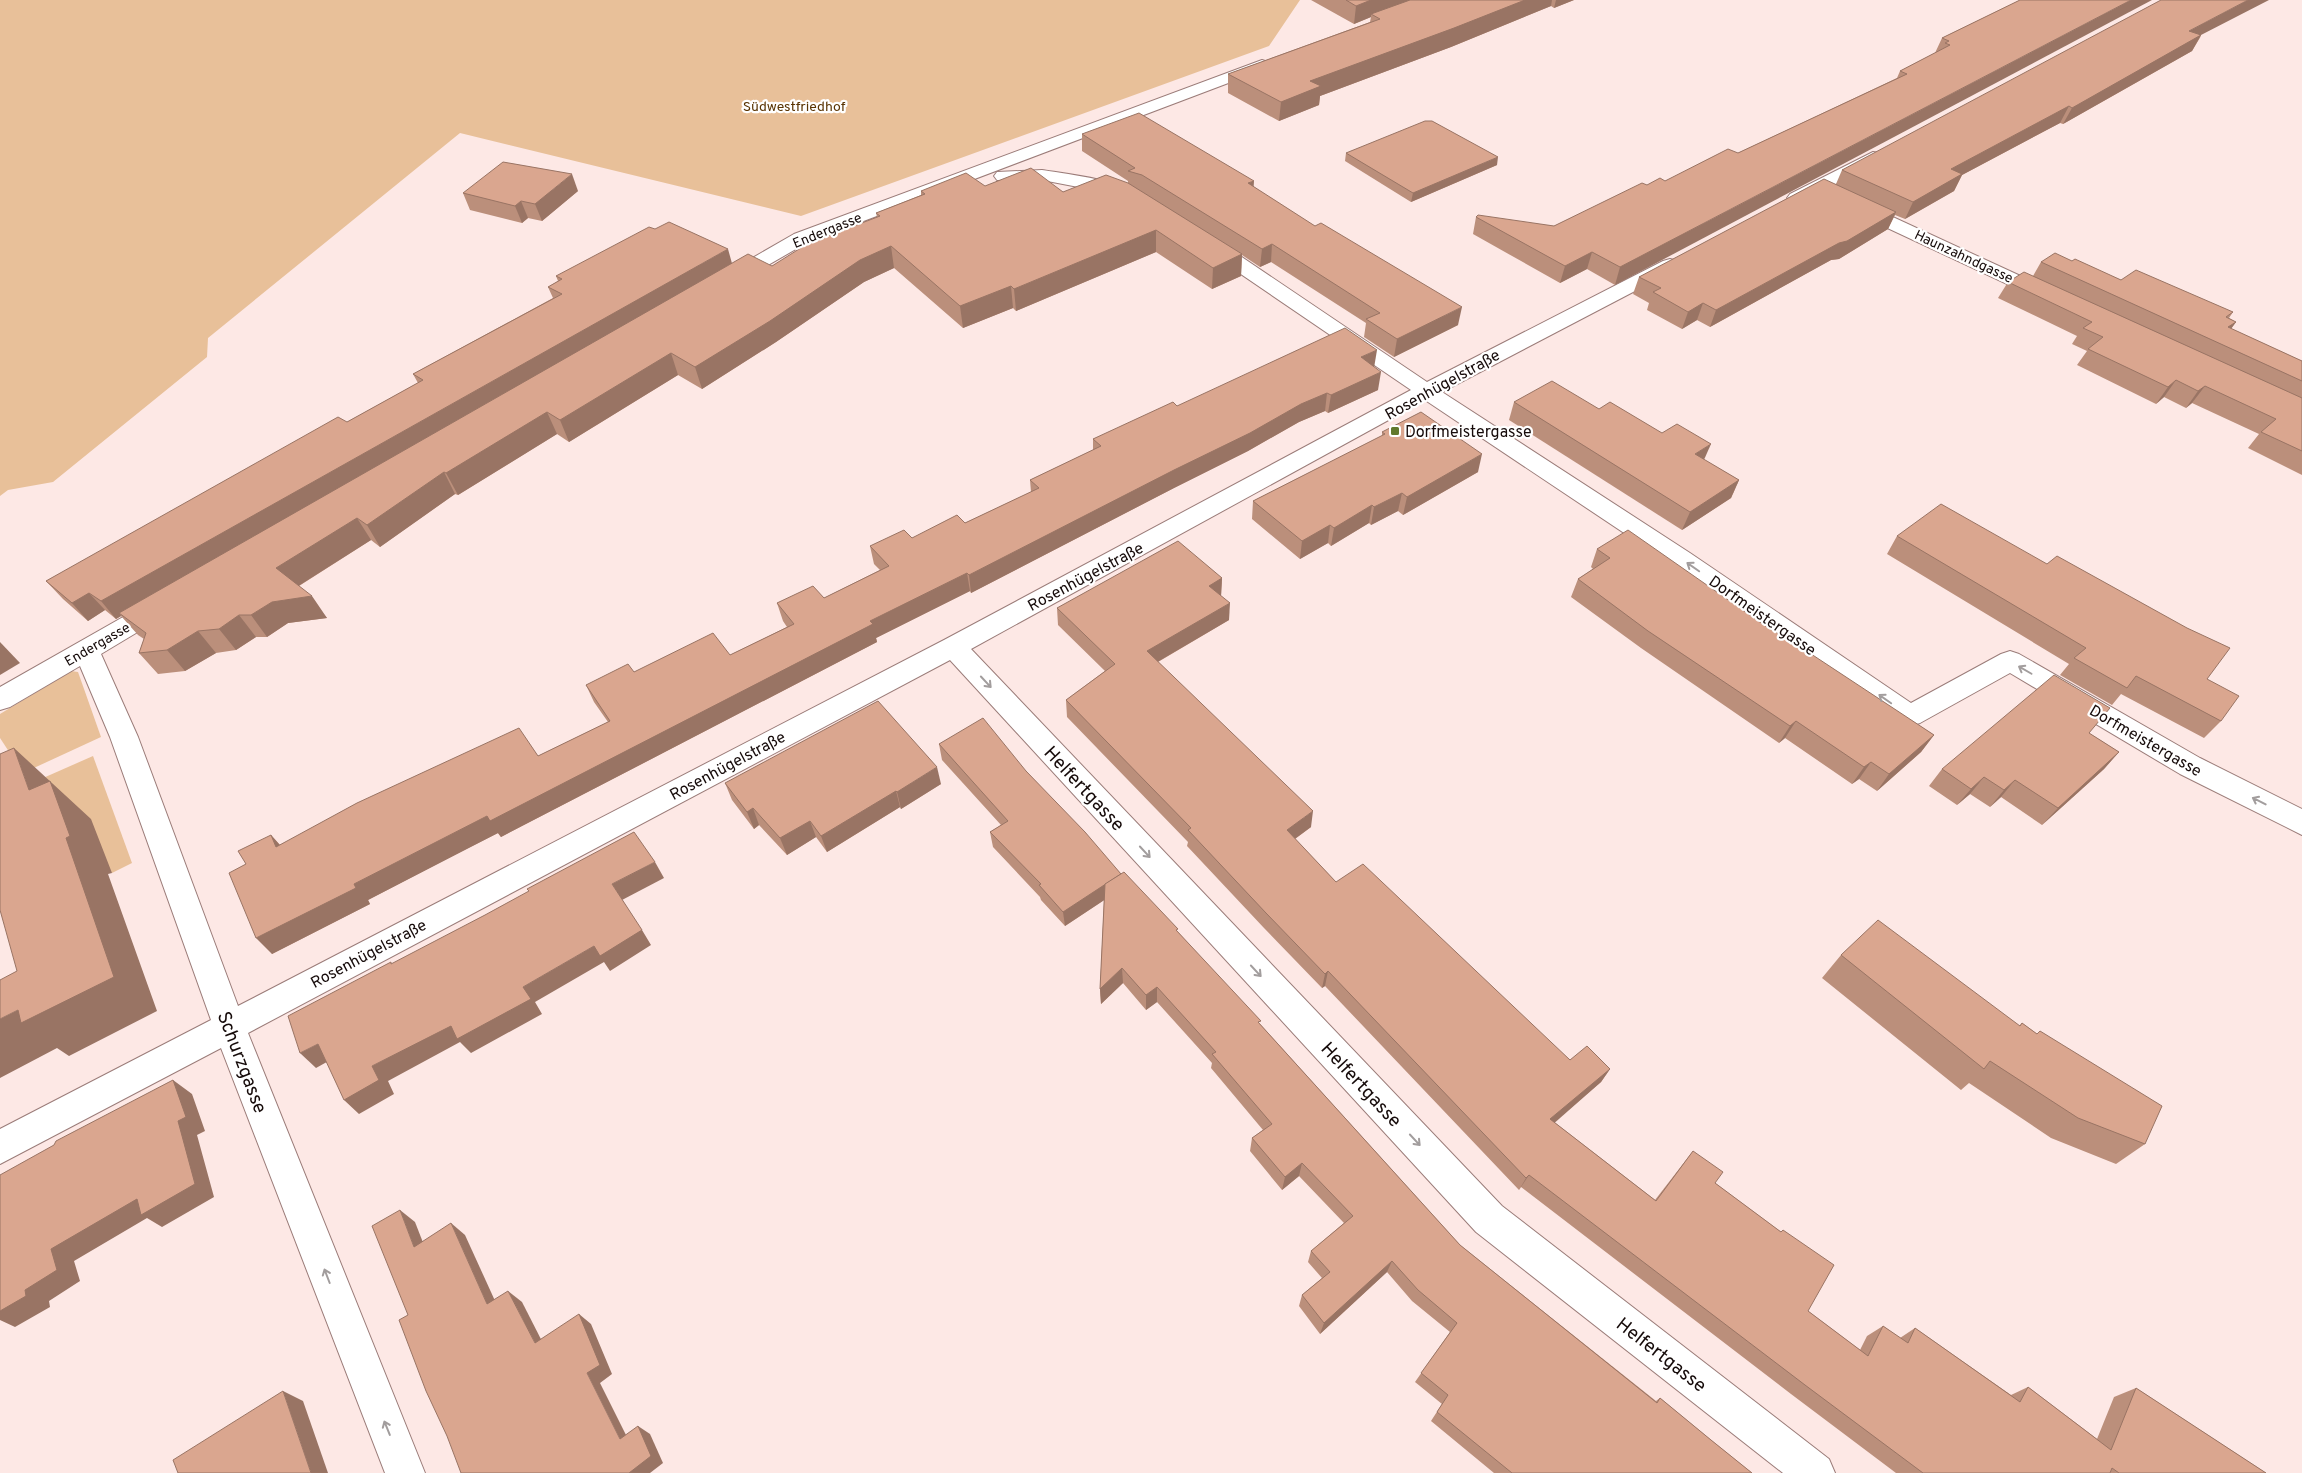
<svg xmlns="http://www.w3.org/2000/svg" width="2302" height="1473" font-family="Overpass,sans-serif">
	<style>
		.green { fill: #e8c099 }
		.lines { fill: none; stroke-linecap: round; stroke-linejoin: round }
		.minor-casing { stroke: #9b7c79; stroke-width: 2 }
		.minor { fill: #fff; fill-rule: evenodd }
		.wall { fill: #bb8f7b }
		.shaded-wall { fill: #997464 }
		.building { fill: #daa68f; stroke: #997464 }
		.oneway { stroke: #a29d9d }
		.poi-dot { fill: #61792c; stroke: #fff; stroke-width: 2 }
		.labels { text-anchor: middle; stroke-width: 4.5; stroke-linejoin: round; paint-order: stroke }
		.far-park-label { font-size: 14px; fill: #593302; stroke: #fff }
		.far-street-label { font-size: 14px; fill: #160b0a; stroke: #fff }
		.street-label { font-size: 16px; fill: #160b0a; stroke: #fff }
		.poi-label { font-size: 16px; fill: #160b0a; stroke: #fff; text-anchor: start }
		.near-street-label { font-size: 19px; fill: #160b0a; stroke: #fff }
	</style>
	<rect width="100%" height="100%" fill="#fde8e5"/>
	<g class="green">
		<path d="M0 0H1300L1269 46 801 216 460 133 208 338 207 357 53 482 8 490 0 496Z"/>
		<path d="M71 671 78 672 101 737 23 773 0 738V714Z"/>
		<path d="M93 756 132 863 112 873 0 797Z"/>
	</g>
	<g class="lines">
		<defs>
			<g id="minor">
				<path d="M1262 60 1268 62 1270 65 1268 68 808 242 737 283 730 285 723 283 720 279 723 275 794 234Z"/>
				<path d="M1873 152 1879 153 1882 157 1879 161 1802 202 1796 204 1790 202 1787 198 1790 194Z"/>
				<path d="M1042 170C1059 173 1122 180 1131 193L1128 197 1122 198 1094 190 1042 180H997L994 176 997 172Z"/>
				<path d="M1856 200 2053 291 2056 295 2053 299 2046 301 2039 299 1849 210 1847 206 1849 202Z"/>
				<path d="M1211 239 1218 241 1427 382 1663 261 1670 259 1677 261 1680 265 1677 269 1442 392 1690 553 1911 703 2001 654 2010 651 2019 654 2200 758 2302 809V835L2180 774 2010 673 1920 723 1910 726 1900 723 1672 565 1425 400 971 649 1502 1206 1829 1459 1835 1473H1783L1476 1232 950 660 248 1033 425 1473H385L221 1048 0 1164V1129L211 1020 110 737 80 666 10 707 0 710V687L153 600 162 597 171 600 175 606 171 612 101 654 138 737 238 1006 944 640 1411 390 1204 249 1201 245 1204 241Z"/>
			</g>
		</defs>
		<use href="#minor" class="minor-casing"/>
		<use href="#minor" class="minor"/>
	</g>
	<g class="wall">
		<path d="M1311 0H1574L1554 8 1551 6 1451 47 1320 96 1319 105 1279 121 1228 93V74L1370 22 1371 17 1354 24Z"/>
		<path d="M2020 0 1615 285 1587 269 1560 283 1473 234 1476 217 1554 226 1647 185 1665 181 1738 153 1897 78 1900 71 1935 53 1942 38Z"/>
		<path d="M2201 36 2192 51 2063 124 2060 123 1962 175 1954 191 1905 219 1895 215 1888 229 1839 259 1831 260 1710 327 1697 320 1682 329 1647 310 1649 303 1633 294 1639 277 1836 184 1842 170Z"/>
		<path d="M1082 134 1254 187 1458 325 1394 357 1364 337 1366 323 1271 262 1260 267 1242 255 1241 276 1212 289 1156 252 1016 311 1013 308 963 328 894 268 864 282 776 342 702 389 678 375 569 442 557 434 458 495 455 494 380 547 371 540 299 586 327 618 288 623 267 637H256L236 650 216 653 185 671 158 674 139 653 144 639 138 635 121 616 116 619 105 610 88 621 63 599 46 581 347 422 418 383 413 374 553 298 548 287 558 281 556 276 732 263 772 266 877 217 876 213 921 195V191L985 186 1063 192 1128 183V181L1082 151Z"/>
		<path d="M1346 153 1497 165 1411 202 1345 161Z"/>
		<path d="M578 191 542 221 528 218 522 223 470 210 463 193Z"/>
		<path d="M2072 261 2121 280 2233 312 2229 318 2236 322 2231 329 2302 361V475L2248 448 2259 434 2192 403 2186 408 2164 397 2156 404 2077 365 2087 351 2072 344 2077 336 1998 298 2008 282 2033 276 2041 262Z"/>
		<path d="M1374 367 1378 390 1328 413 1325 411 1299 422 1248 451 1174 488 971 593 970 591 876 638 877 642 501 837 498 833 456 854 368 900 370 904 272 954 246 864 271 835 280 845 538 756 608 722 594 702 586 685 634 672 730 655 787 627 783 621 777 603 824 598 880 570 874 564 870 546 912 538 965 523 1031 492 1030 480 1093 450V439L1177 406Z"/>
		<path d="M1514 402 1599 409 1704 460 1739 480 1731 498 1682 530 1509 420Z"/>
		<path d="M1382 432 1478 472 1403 515 1398 511 1371 525 1369 523 1331 546 1328 543 1300 559 1252 519 1253 501 1382 436Z"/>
		<path d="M1897 536 2207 679 2221 721 2204 738 2121 694 2112 705 2060 675 2069 664 1887 554Z"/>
		<path d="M1597 549 1767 627 1934 735 1921 752 1877 791 1859 779 1852 784 1785 738 1779 743 1641 648 1571 597 1578 579 1593 569 1591 567Z"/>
		<path d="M1222 578 1221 596 1229 620 1158 662 1311 827 1295 839 1336 882 1570 1060 1610 1069 1601 1082 1554 1122 1655 1200 1693 1151 1715 1183 1781 1232 1783 1230 1808 1311 1860 1350 1867 1336 1883 1326 1900 1338 1915 1328 2011 1395 2028 1387 2097 1439 2114 1397 2136 1388 2266 1473H1896L1791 1394 1521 1187 1519 1190 1325 986 1322 988 1264 928 1187 846 1188 842 1067 717 1066 700 1105 671 1058 625 1057 608Z"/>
		<path d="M2089 733 2119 752 2104 769 2042 825 2001 797 1990 807 1970 794 1957 805 1929 786 1942 769Z"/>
		<path d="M939 744 1026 771 1121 874 1178 932 1260 1024 1460 1245 1656 1401 1660 1398 1711 1440 1752 1473H1494L1431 1421 1442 1404 1415 1382 1450 1332 1412 1301 1387 1272 1320 1334 1299 1306 1302 1295 1322 1278 1308 1262 1311 1251 1344 1223 1299 1176 1282 1190 1250 1151 1252 1138 1263 1130 1211 1068 1212 1063 1157 1002 1146 1010 1123 983 1101 1004 1100 989 1104 900 1065 926 1041 900 1040 897 993 847 990 832 1001 825 942 760Z"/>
		<path d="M725 783 941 784 901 809 900 807 827 852 816 837 787 855 759 825 754 829 732 800Z"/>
		<path d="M1841 955 2019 1026 2022 1023 2037 1034 2040 1031 2145 1144 2116 1164 2051 1138 1969 1083 1961 1090 1822 978Z"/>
	</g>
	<g class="shaded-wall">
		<path d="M1371 0H1418L1371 14V17L1354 24 1356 6Z"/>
		<path d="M1525 0H1552L1551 6 1451 47 1320 96 1319 105 1279 121 1281 102 1310 81Z"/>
		<path d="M1556 0H1574L1554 8Z"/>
		<path d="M2131 0H2152L1615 285 1620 267Z"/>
		<path d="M2248 0H2269L2201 35 2192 51 2063 124 2072 108 2189 31Z"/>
		<path d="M2069 106 2060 123 1962 175 1954 191 1905 219 1913 202 1951 169Z"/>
		<path d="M1498 157 1497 165 1411 202 1413 193Z"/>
		<path d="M572 174 578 191 542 221 535 204Z"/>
		<path d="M1254 181 1253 198 1248 183Z"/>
		<path d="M521 201 528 218 522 223 515 206Z"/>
		<path d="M1896 212 1888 229 1839 259 1831 260 1710 327 1716 310Z"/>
		<path d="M1156 230V252L1016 311 1014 289Z"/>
		<path d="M1272 244 1271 262 1260 267 1262 249Z"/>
		<path d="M891 246 894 268 864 282 776 342 702 389 695 367 860 260Z"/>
		<path d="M728 249 733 267 119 613 121 616 116 619 101 601Z"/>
		<path d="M1592 252 1587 269 1560 283 1565 266Z"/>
		<path d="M1242 254 1241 276 1212 289 1213 268Z"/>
		<path d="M1011 286 1013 308 963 328 960 306Z"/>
		<path d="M1703 303 1697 320 1682 329 1688 312Z"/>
		<path d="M1462 307 1458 325 1394 357 1397 339Z"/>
		<path d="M2236 322 2224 338 2228 327Z"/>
		<path d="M1377 350 1374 368 1361 357Z"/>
		<path d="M671 353 678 375 569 442 560 420Z"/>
		<path d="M1381 372 1378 390 1328 413 1331 395Z"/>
		<path d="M2176 380 2164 397 2156 404 2168 387Z"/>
		<path d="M2205 386 2192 403 2186 408 2198 391Z"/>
		<path d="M1327 393 1325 411 1299 422 1248 451 1174 488 971 593 969 575 1301 404Z"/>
		<path d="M547 412 557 434 458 495 446 473Z"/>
		<path d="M1711 444 1703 462 1695 454Z"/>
		<path d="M1482 454 1478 472 1403 515 1407 497Z"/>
		<path d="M444 472 455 494 380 547 367 525Z"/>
		<path d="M1739 480 1731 498 1682 530 1690 512Z"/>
		<path d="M1402 493 1398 511 1371 525 1374 507Z"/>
		<path d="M1372 505 1369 523 1331 546 1334 528Z"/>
		<path d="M357 518 371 540 292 590 276 568Z"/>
		<path d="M1330 525 1328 543 1300 559 1302 541Z"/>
		<path d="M967 573 970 591 876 638 877 642 501 837 498 833 368 900 370 904 272 954 256 938 354 884 444 838 870 621Z"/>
		<path d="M1222 578 1221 596 1209 586Z"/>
		<path d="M89 593 105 610 88 621 72 603Z"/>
		<path d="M312 596 327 618 288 623 267 637 251 615 272 602Z"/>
		<path d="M1230 603 1229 620 1147 668V651Z"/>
		<path d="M239 615 256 637 236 650 219 629Z"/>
		<path d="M198 631 216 653 185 671 167 650Z"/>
		<path d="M0 642 20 663 0 675Z"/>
		<path d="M1796 721 1785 738 1779 743 1790 726Z"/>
		<path d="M1934 735 1921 752 1877 791 1889 774Z"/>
		<path d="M14 748 91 819 112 873 108 874 157 1011 69 1056 57 1048 0 1078V1019L18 1010 29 790Z"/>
		<path d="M2119 752 2104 769 2042 825 2058 808Z"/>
		<path d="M1871 762 1859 779 1852 784 1864 767Z"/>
		<path d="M937 767 941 784 901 809 897 792Z"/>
		<path d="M1984 777 1970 794 1957 805 1971 789Z"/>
		<path d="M2015 780 2001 797 1990 807 2004 790Z"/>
		<path d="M896 791 900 807 827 852 821 836Z"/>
		<path d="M753 808 759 825 754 829 747 812Z"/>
		<path d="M1313 811 1311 827 1285 846 1287 830Z"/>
		<path d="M810 821 816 837 787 855 780 838Z"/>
		<path d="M271 835 286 852 276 847Z"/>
		<path d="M655 862 664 878 622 900 612 884Z"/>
		<path d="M1121 874V889L1065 926 1063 912Z"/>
		<path d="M642 930 651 945 610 971 604 962 535 1002 542 1014 471 1053 460 1042 388 1081 394 1094 359 1114 344 1100 372 1066 523 987 594 946Z"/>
		<path d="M1122 968 1123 983 1101 1004 1100 989Z"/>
		<path d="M1328 971 1325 986 1322 988 1325 974Z"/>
		<path d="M1157 987V1002L1146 1010V995Z"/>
		<path d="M318 1044 334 1058 316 1068 300 1053Z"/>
		<path d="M1610 1069 1601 1082 1543 1133 1550 1119Z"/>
		<path d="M173 1080 192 1094 205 1131 197 1135 214 1197 162 1227 147 1218 74 1261 80 1281 49 1301 50 1307 15 1327 0 1320V1311L25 1290 51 1249 178 1121Z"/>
		<path d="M1302 1163 1299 1176 1282 1190 1285 1177Z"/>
		<path d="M1529 1175 1519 1190 1526 1178Z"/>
		<path d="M400 1210 415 1222 429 1258 414 1247Z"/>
		<path d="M451 1223 465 1235 501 1314 487 1304Z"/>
		<path d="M1392 1261 1387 1272 1320 1334 1324 1323Z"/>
		<path d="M508 1291 522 1302 548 1353 535 1343Z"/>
		<path d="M579 1314 591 1324 612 1374 600 1383 632 1447 620 1439 587 1373Z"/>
		<path d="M283 1391 303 1401 328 1473H311Z"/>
		<path d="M638 1426 650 1434 663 1463 650 1473H629Z"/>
	</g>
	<g class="building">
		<path d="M1346 0H1371L1356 6Z"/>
		<path d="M1410 0H1525L1454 28 1310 81 1321 86 1281 102 1228 74 1380 19 1371 14Z"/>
		<path d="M2020 0H2131L1620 267 1592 252 1565 266 1476 217 1478 215 1554 226 1642 183 1647 185 1660 178 1665 181 1728 149 1738 153 1907 74 1900 71 1950 45 1945 43 1949 41 1942 38Z"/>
		<path d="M2161 0H2248L2189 31 2201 35 2072 108 2069 106 1951 169 1962 174 1913 202 1842 170Z"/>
		<path d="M1139 113 1254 181 1248 183 1315 226 1321 223 1462 307 1397 339 1366 319 1380 313 1272 244 1262 249 1142 175 1128 171 1135 168 1082 134Z"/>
		<path d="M1425 121H1432L1498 157 1413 193 1346 153Z"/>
		<path d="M503 162 572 174 535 204 521 201 515 206 463 193Z"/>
		<path d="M1031 168 1063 192 1106 175 1128 183 1242 254 1213 268 1156 230 1014 289 1011 286 960 306 891 246 860 260 770 321 695 367 671 353 560 420 547 412 446 473 444 472 367 525 357 518 276 568 312 596 272 602 251 615H239L219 629 198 631 167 650 139 653 146 633 119 613 748 254 772 266 807 244 880 216 876 213 925 194 921 191 966 173 985 186Z"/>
		<path d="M1824 179 1896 212 1847 241 1839 243 1716 310 1703 303 1688 312 1653 292 1661 288 1639 277Z"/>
		<path d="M669 222 728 249 101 601 89 593 72 603 46 581 338 417 347 422 423 380 413 374 562 294 548 287 562 279 556 276 649 227 655 229Z"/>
		<path d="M2055 253 2072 261 2075 259 2121 280 2136 270 2233 312 2226 317 2236 322 2228 327 2302 361V381L2041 262Z"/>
		<path d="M2024 272 2302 398V451L2261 432 2276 419 2205 386 2198 391 2176 380 2168 387 2088 349 2103 337 2083 328 2092 322 2008 282Z"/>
		<path d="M1345 328 1377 350 1361 357 1381 372 1331 395 1327 393 1301 404 1250 433 1174 470 969 575 967 573 870 621 873 624 490 821 487 816 444 838 354 884 356 888 256 938 229 873 246 864 238 851 271 835 276 847 357 803 519 728 538 756 610 721 586 685 628 664 634 672 713 633 730 655 794 624 777 603 813 586 824 598 889 566 870 546 904 530 912 538 957 515 965 523 1039 488 1030 480 1101 446 1093 439 1173 402 1177 406Z"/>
		<path d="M1552 381 1599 409 1610 402 1662 433 1677 424 1711 444 1695 454 1739 480 1690 512 1514 402Z"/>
		<path d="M1421 412 1482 454 1407 497 1402 493 1374 507 1372 505 1334 528 1330 525 1302 541 1253 501 1385 434 1382 432Z"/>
		<path d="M1941 504 2047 564 2057 556 2187 628 2230 648 2207 679 2239 696 2221 721 2136 676 2127 688 2074 658 2086 648 1897 536Z"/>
		<path d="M1628 530 1767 627 1799 646 1934 735 1889 774 1871 762 1864 767 1796 721 1790 726 1648 631 1578 579 1610 558 1597 549Z"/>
		<path d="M1178 541 1222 578 1209 586 1230 603 1147 651 1313 811 1287 830 1336 882 1363 864 1570 1060 1587 1046 1610 1069 1550 1119 1656 1201 1693 1151 1723 1172 1715 1183 1781 1232 1783 1230 1834 1265 1808 1311 1868 1356 1883 1326 1908 1343 1915 1328 2020 1402 2028 1387 2111 1450 2136 1388 2266 1473H2119L2112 1468 2110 1473H1923L1805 1385 1529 1175 1526 1178 1328 971 1325 974 1266 913 1188 830 1191 828 1066 700 1115 664 1057 608Z"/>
		<path d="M2054 675 2110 708 2089 733 2119 752 2058 808 2015 780 2004 790 1984 777 1971 789 1942 769Z"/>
		<path d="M878 701 937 767 897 792 896 791 821 836 810 821 780 838 753 808 747 812 725 783Z"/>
		<path d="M983 718 1026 771 1085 832 1121 874 1063 912 1039 885 1041 884 990 832 1008 821 939 744Z"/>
		<path d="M14 748 29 790 50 781 70 836 66 838 114 977 21 1023 18 1010 0 1019V980L17 971 0 910V754Z"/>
		<path d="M634 832 655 862 612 884 642 930 600 956 594 946 523 987 531 999 457 1039 451 1026 372 1066 379 1080 344 1100 318 1044 300 1053 288 1016 391 962V964L485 915 529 891 527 889Z"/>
		<path d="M1124 872 1178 929 1176 930 1261 1021 1258 1022 1460 1245 1657 1403 1660 1398 1711 1440 1752 1473H1512L1437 1412 1448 1395 1421 1373 1457 1323 1418 1290 1392 1261 1324 1323 1302 1295 1330 1272 1311 1251 1353 1216 1302 1163 1285 1177 1252 1138 1272 1124 1212 1054 1216 1052 1157 987 1146 995 1122 968 1100 989 1105 884Z"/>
		<path d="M1878 920 2020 1026 2022 1023 2037 1034 2040 1031 2162 1106 2145 1144 2078 1118 1990 1061 1984 1069 1841 955Z"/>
		<path d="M173 1080 186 1117 178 1121 195 1184 141 1215 137 1199 51 1249 57 1270 25 1290 26 1296 0 1311V1175L54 1145 56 1141Z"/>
		<path d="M400 1210 414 1247 451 1223 487 1304 508 1291 535 1343 579 1314 600 1365 587 1373 620 1439 638 1426 651 1456 629 1473H461L447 1436 426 1391 399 1320 408 1315 372 1226Z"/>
		<path d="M283 1391 311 1473H178L173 1460Z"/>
	</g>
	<defs><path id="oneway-shaft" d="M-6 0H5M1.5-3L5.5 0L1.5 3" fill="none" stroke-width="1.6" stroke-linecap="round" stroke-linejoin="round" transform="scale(1.25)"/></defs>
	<g class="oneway">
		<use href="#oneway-shaft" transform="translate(1693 567) rotate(-145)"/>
		<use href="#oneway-shaft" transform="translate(2025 670) rotate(-150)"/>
		<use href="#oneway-shaft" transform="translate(986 682) rotate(47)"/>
		<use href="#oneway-shaft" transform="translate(1885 699) rotate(-145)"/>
		<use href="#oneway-shaft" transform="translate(2259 801) rotate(-153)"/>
		<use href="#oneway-shaft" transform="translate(1145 852) rotate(47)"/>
		<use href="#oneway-shaft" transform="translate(1256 971) rotate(47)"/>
		<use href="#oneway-shaft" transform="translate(1415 1140) rotate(47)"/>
		<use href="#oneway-shaft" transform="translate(327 1276) rotate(-111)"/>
		<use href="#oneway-shaft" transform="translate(387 1428) rotate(-112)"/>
	</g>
	<rect class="poi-dot" x="1390" y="426" width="10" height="10" rx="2.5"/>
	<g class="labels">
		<g class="far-park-label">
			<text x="794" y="111">Südwestfriedhof</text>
		</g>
		<g class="far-street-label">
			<text transform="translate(827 230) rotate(-22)" y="5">Endergasse</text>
			<text transform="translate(1964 256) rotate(25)" y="5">Haunzahndgasse</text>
			<text transform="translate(97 644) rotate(-30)" y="5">Endergasse</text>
		</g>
		<g class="street-label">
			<text transform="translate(1442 384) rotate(-29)" y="6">Rosenhügelstraße</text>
			<text transform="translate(1085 576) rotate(-28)" y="6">Rosenhügelstraße</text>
			<text transform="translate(1763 615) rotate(35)" y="6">Dorfmeistergasse</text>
			<text transform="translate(2146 740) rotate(30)" y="6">Dorfmeistergasse</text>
			<text transform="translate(727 765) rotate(-28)" y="6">Rosenhügelstraße</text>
			<text transform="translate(368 953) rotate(-28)" y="6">Rosenhügelstraße</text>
		</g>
		<g class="poi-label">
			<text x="1405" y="437">Dorfmeistergasse</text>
		</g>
		<g class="near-street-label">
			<text transform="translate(1085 788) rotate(47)" y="7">Helfertgasse</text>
			<text transform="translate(243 1062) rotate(69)" y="7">Schurzgasse</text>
			<text transform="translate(1362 1084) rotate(47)" y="7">Helfertgasse</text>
			<text transform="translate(1662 1354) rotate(38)" y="7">Helfertgasse</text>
		</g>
	</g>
</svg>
